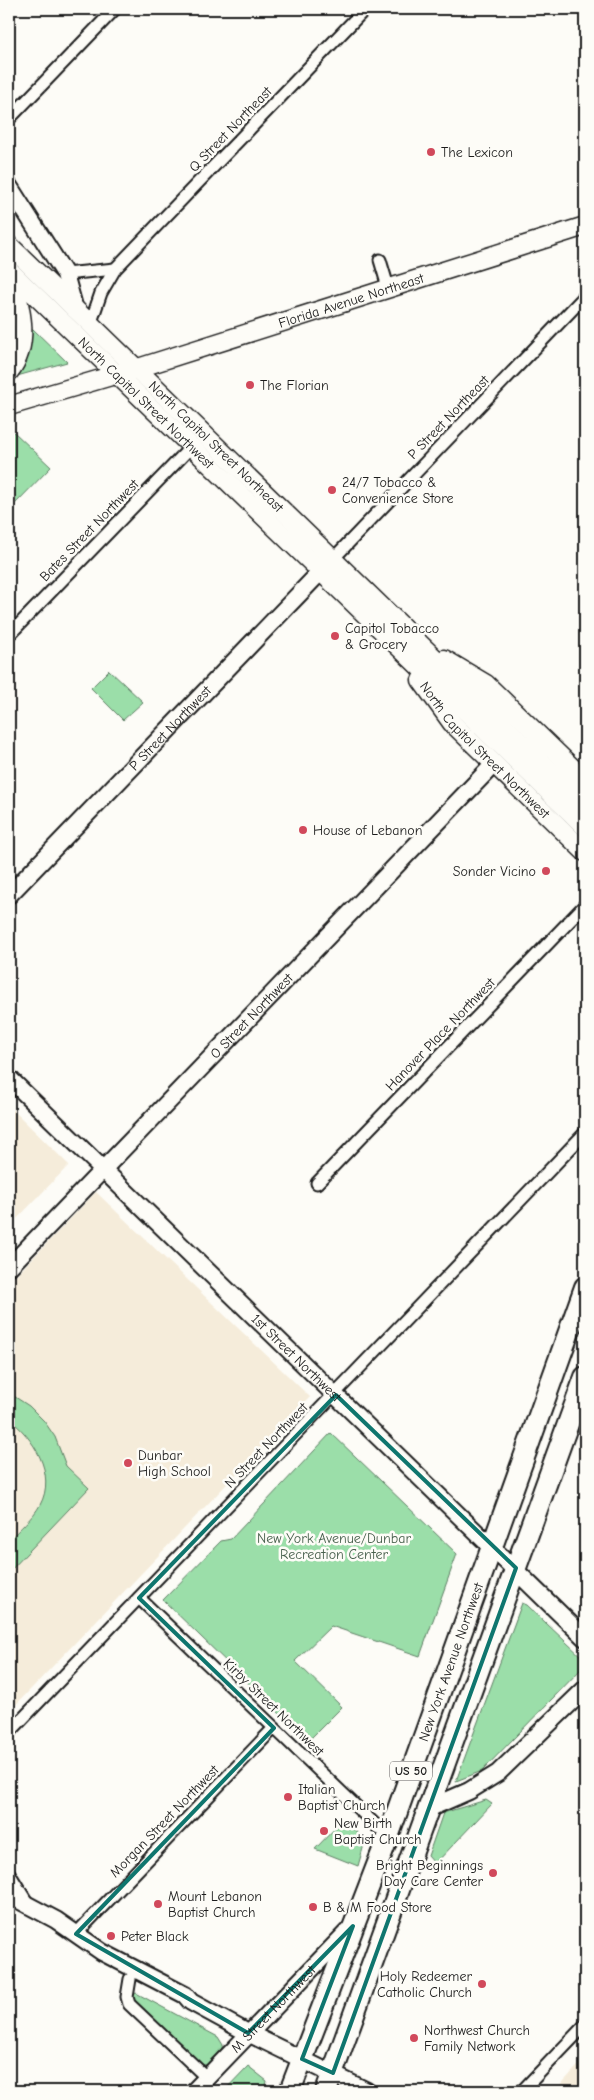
<svg xmlns="http://www.w3.org/2000/svg" width="594" height="2100" font-family="'Comic Neue',sans-serif">
	<style>
		.built { fill: #f5ecda }
		.green { fill: #9bdea9; stroke: #5c7d62 }
		.lines { fill: none; stroke-linecap: round; stroke-linejoin: round }
		.street-casing { stroke: #1c1c1c; stroke-width: 15 }
		.secondary-casing { stroke: #1c1c1c; stroke-width: 20 }
		.primary-casing { stroke: #1c1c1c; stroke-width: 21 }
		.highway-casing { stroke: #1c1c1c; stroke-width: 24 }
		.street { stroke: #fdfcf7; stroke-width: 11 }
		.secondary { stroke: #fdfcf7; stroke-width: 16 }
		.primary { stroke: #fdfcf7; stroke-width: 18 }
		.highway { stroke: #fdfcf7; stroke-width: 20 }
		.marked { fill: none; stroke: #0f766e; stroke-width: 4; stroke-linejoin: round }
		.poi-dot { fill: #d1495b; stroke: #fdfcf7; stroke-width: 2 }
		.labels { text-anchor: middle; stroke-width: 5; stroke-linejoin: round; paint-order: stroke }
		.shield { fill: #fdfcf7; stroke: #605f5e; stroke-width: 1 }
		.shield-label { font-size: 12px; font-weight: bold; fill: #1c1c1c }
		.street-label { font-size: 14px; fill: #1c1c1c; stroke: #fdfcf7 }
		.poi-label { font-size: 14px; fill: #1c1c1c; stroke: #fdfcf7; text-anchor: start }
		.park-label { font-size: 14px; fill: #48604d; stroke: #fdfcf7 }
	</style>
	<rect width="100%" height="100%" fill="#fdfcf7"/>
	<filter id="ink" filterUnits="userSpaceOnUse"><feTurbulence type="fractalNoise" baseFrequency=".02" numOctaves="2"/><feDisplacementMap in="SourceGraphic" scale="10" xChannelSelector="R" yChannelSelector="G"/><feConvolveMatrix kernelMatrix="1 2 1 2 8 2 1 2 1" color-interpolation-filters="sRGB"/></filter>
	<g filter="url(#ink)">
		<g class="built">
			<path d="M9 1106 69 1165 9 1227Z"/>
			<path d="M96 1192 310 1397 9 1712V1283Z"/>
			<path d="M585 2058V2091H555Z"/>
		</g>
		<g class="green">
			<path d="M33 329 67 362 17 376 30 330Z"/>
			<path d="M14 432 51 467 13 506 9 502V434Z"/>
			<path d="M109 670 143 702 123 720 91 688Z"/>
			<path d="M9 1393 29 1406 44 1421 55 1437 66 1466 89 1488 9 1572V1540C19 1529 33 1518 40 1505 57 1474 33 1437 9 1419Z"/>
			<path d="M331 1433 457 1554 420 1656 331 1626 295 1661 342 1707 308 1741 163 1600 221 1541 231 1539Z"/>
			<path d="M522 1603 527 1605 585 1660V1665L482 1771 456 1781Z"/>
			<path d="M486 1800 492 1804 435 1864 428 1856 443 1813Z"/>
			<path d="M344 1819 365 1841 358 1866 315 1849Z"/>
			<path d="M136 1993 218 2037 223 2045 220 2052 206 2065 200 2064 132 1999 133 1995Z"/>
			<path d="M248 2066 267 2081 265 2091H224Z"/>
		</g>
		<g class="lines">
			<defs>
				<g id="street">
					<path d="M9 119 115 9"/>
					<path d="M380 260 388 287"/>
					<path d="M65 274 115 269"/>
					<path d="M90 325 101 293 115 269 365 9"/>
					<path d="M332 560 585 296"/>
					<path d="M9 635 191 447"/>
					<path d="M317 1183 585 905"/>
					<path d="M139 1598 388 1837"/>
					<path d="M9 1733 585 1133"/>
					<path d="M9 1873 28 1904"/>
					<path d="M76 1934 274 1728"/>
					<path d="M130 1979 127 1997 129 2004 206 2077"/>
					<path d="M522 2091 585 2025"/>
				</g>
				<g id="secondary">
					<path d="M9 186 65 274 75 310"/>
					<path id="s1" d="M9 895 329 563"/>
					<path id="s2" d="M9 1078 585 1638"/>
					<path id="s3" d="M9 1267 494 764"/>
					<path d="M430 1808 469 1791 498 1773 585 1689"/>
					<path d="M9 1895 56 1920 102 1952 185 1995 191 2002 248 2033 367 2091"/>
					<path id="s4" d="M194 2091 351 1928"/>
				</g>
				<g id="primary">
					<path id="s5" d="M9 245 585 804"/>
					<path id="s6" d="M9 270 585 827"/>
					<path d="M9 372C32 343 20 306 12 274"/>
					<path id="s7" d="M9 406 135 369 585 226"/>
					<path d="M444 659 486 684 585 780"/>
					<path id="s8" d="M421 680 452 723 585 852"/>
				</g>
				<g id="highway">
					<path id="s9" d="M290 2091 388 1837 585 1287"/>
					<path d="M326 2091 585 1377"/>
				</g>
			</defs>
			<use href="#street" class="street-casing"/>
			<use href="#secondary" class="secondary-casing"/>
			<use href="#primary" class="primary-casing"/>
			<use href="#highway" class="highway-casing"/>
			<use href="#street" class="street"/>
			<use href="#secondary" class="secondary"/>
			<use href="#primary" class="primary"/>
			<use href="#highway" class="highway"/>
		</g>
	</g>
	<path class="marked" d="M336 1395 516 1568 333 2073 302 2059 353 1926 248 2033 76 1934 274 1728 139 1598Z"/>
	<g class="poi-dot">
		<circle cx="431" cy="152" r="5"/>
		<circle cx="250" cy="385" r="5"/>
		<circle cx="332" cy="490" r="5"/>
		<circle cx="335" cy="636" r="5"/>
		<circle cx="303" cy="830" r="5"/>
		<circle cx="546" cy="871" r="5"/>
		<circle cx="128" cy="1463" r="5"/>
		<circle cx="288" cy="1797" r="5"/>
		<circle cx="324" cy="1831" r="5"/>
		<circle cx="493" cy="1873" r="5"/>
		<circle cx="158" cy="1904" r="5"/>
		<circle cx="313" cy="1907" r="5"/>
		<circle cx="111" cy="1936" r="5"/>
		<circle cx="482" cy="1984" r="5"/>
		<circle cx="414" cy="2038" r="5"/>
	</g>
	<g class="labels">
		<rect class="shield" x="390" y="1761.5" width="42" height="19" rx="4"/>
		<g class="shield-label">
			<text x="411" y="1775">US 50</text>
		</g>
		<g class="street-label">
			<text transform="translate(230 129) rotate(-46)" y="5">Q Street Northeast</text>
			<text dy="5" stroke="none"><textPath href="#s7" startOffset="358">Florida Avenue Northeast</textPath></text>
			<text dy="5" stroke="none"><textPath href="#s6" startOffset="191">North Capitol Street Northwest</textPath></text>
			<text transform="translate(448 417) rotate(-46)" y="5">P Street Northeast</text>
			<text dy="5" stroke="none"><textPath href="#s5" startOffset="289">North Capitol Street Northeast</textPath></text>
			<text transform="translate(89 530) rotate(-46)" y="5">Bates Street Northwest</text>
			<text dy="5" stroke="none"><textPath href="#s1" startOffset="232">P Street Northwest</textPath></text>
			<text dy="5" stroke="none"><textPath href="#s8" startOffset="95">North Capitol Street Northwest</textPath></text>
			<text dy="5" stroke="none"><textPath href="#s3" startOffset="349">O Street Northwest</textPath></text>
			<text transform="translate(440 1034) rotate(-46)" y="5">Hanover Place Northwest</text>
			<text dy="5" stroke="none"><textPath href="#s2" startOffset="401">1st Street Northwest</textPath></text>
			<text transform="translate(266 1445) rotate(-46)" y="5">N Street Northwest</text>
			<text dy="5" stroke="none"><textPath href="#s9" startOffset="458">New York Avenue Northwest</textPath></text>
			<text transform="translate(274 1707) rotate(44)" y="5">Kirby Street Northwest</text>
			<text transform="translate(164 1821) rotate(-46)" y="5">Morgan Street Northwest</text>
			<text dy="5" stroke="none"><textPath href="#s4" startOffset="114">M Street Northwest</textPath></text>
		</g>
		<g class="poi-label">
			<text x="441" y="157">The Lexicon</text>
			<text x="260" y="390">The Florian</text>
			<text x="342" y="487">24/7 Tobacco &amp;<tspan x="342" dy="16">Convenience Store</tspan></text>
			<text x="345" y="633">Capitol Tobacco<tspan x="345" dy="16">&amp; Grocery</tspan></text>
			<text x="313" y="835">House of Lebanon</text>
			<text x="536" y="876" text-anchor="end">Sonder Vicino</text>
			<text x="138" y="1460">Dunbar<tspan x="138" dy="16">High School</tspan></text>
			<text x="298" y="1794">Italian<tspan x="298" dy="16">Baptist Church</tspan></text>
			<text x="334" y="1828">New Birth<tspan x="334" dy="16">Baptist Church</tspan></text>
			<text x="483" y="1870" text-anchor="end">Bright Beginnings<tspan x="483" dy="16">Day Care Center</tspan></text>
			<text x="168" y="1901">Mount Lebanon<tspan x="168" dy="16">Baptist Church</tspan></text>
			<text x="323" y="1912">B &amp; M Food Store</text>
			<text x="121" y="1941">Peter Black</text>
			<text x="472" y="1981" text-anchor="end">Holy Redeemer<tspan x="472" dy="16">Catholic Church</tspan></text>
			<text x="424" y="2035">Northwest Church<tspan x="424" dy="16">Family Network</tspan></text>
		</g>
		<g class="park-label">
			<text x="334" y="1543">New York Avenue/Dunbar<tspan x="334" dy="16">Recreation Center</tspan></text>
		</g>
	</g>
	<rect width="594" height="2100" fill="none" stroke="#fdfcf7" stroke-width="30"/>
	<rect x="15" y="15" width="564" height="2070" fill="none" stroke="#1c1c1c" stroke-width="2" filter="url(#ink)"/>
</svg>
